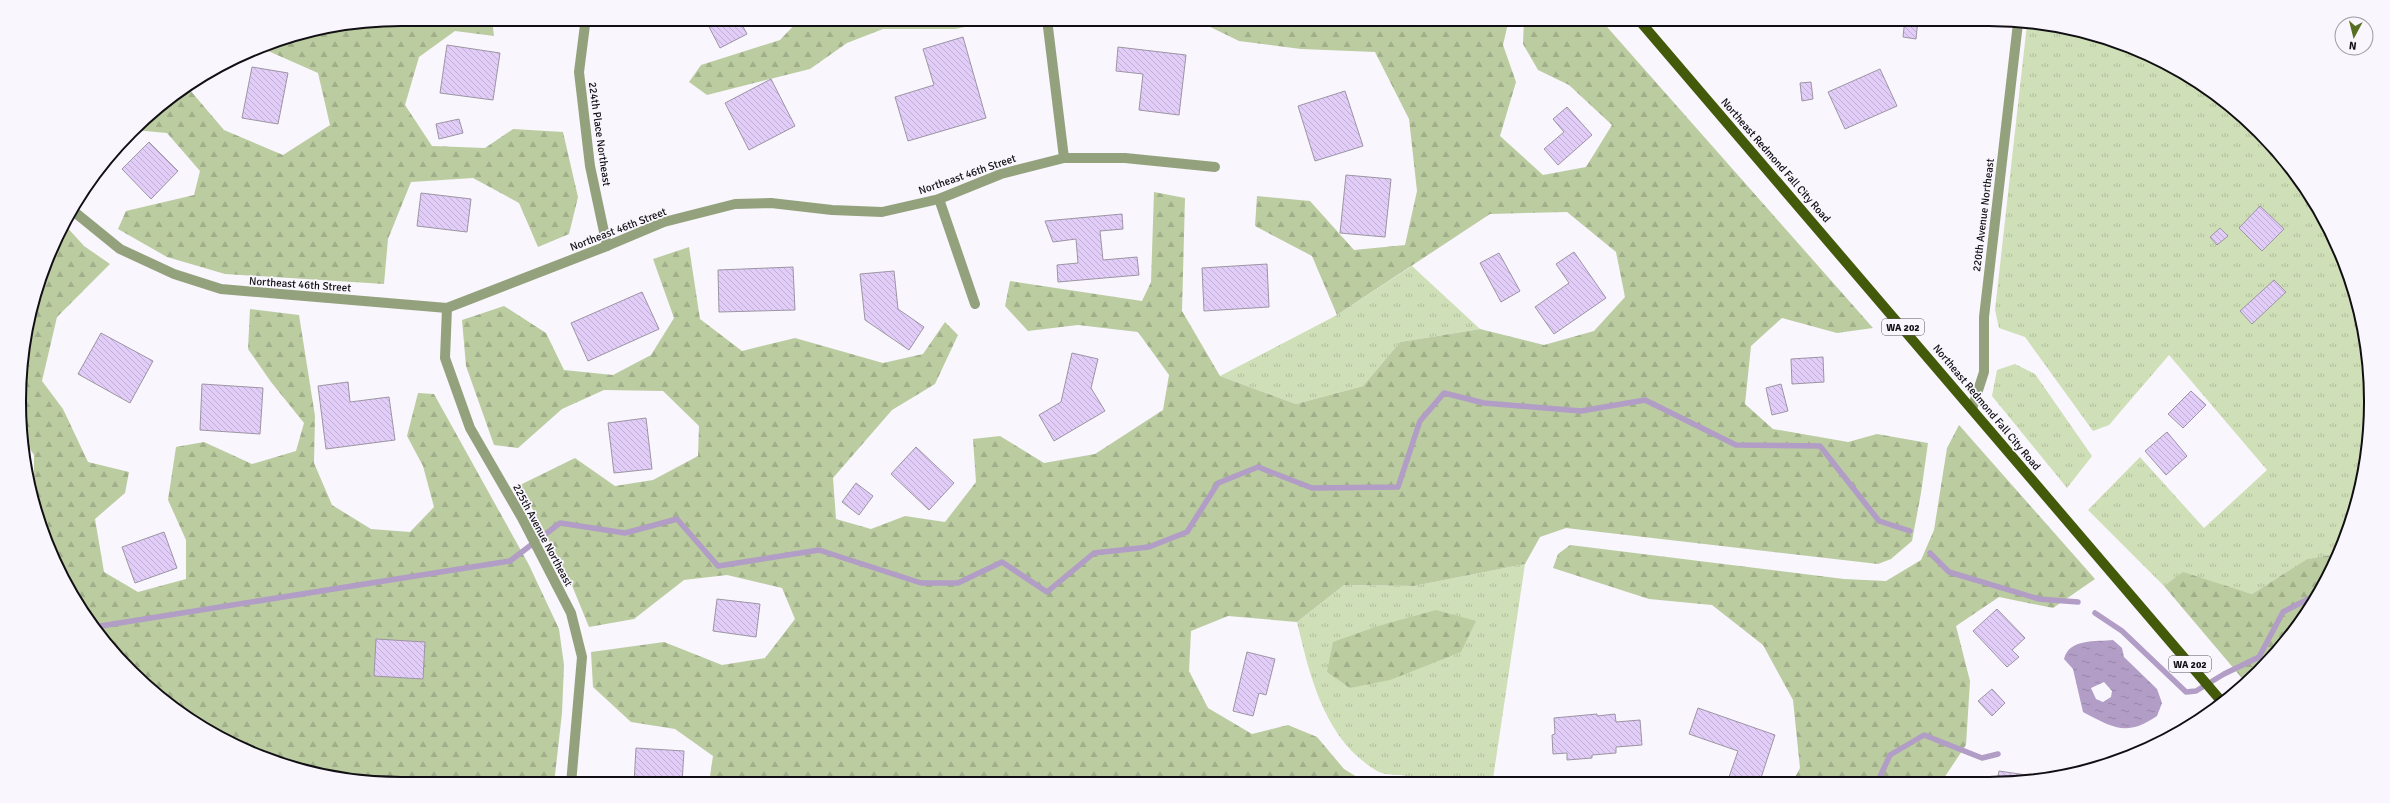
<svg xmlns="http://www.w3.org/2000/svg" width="2390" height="803" font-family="Signika,sans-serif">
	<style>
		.grass { fill: url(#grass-tufts) }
		.forest { fill: url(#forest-firs) }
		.water { fill: url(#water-ripples); fill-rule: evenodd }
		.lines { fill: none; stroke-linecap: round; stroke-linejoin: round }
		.stream { stroke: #b19dc5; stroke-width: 5.5 }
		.building { fill: url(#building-back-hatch); stroke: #9c95a4 }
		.street { stroke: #93a27d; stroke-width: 10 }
		.primary { stroke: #445a0b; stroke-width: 10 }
		.labels { text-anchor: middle; stroke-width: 3.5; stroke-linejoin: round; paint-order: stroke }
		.shield { fill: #f9f6fd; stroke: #57545a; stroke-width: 1 }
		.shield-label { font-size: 10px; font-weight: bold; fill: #110f14 }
		.street-label { font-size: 11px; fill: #110f14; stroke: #f9f6fd }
		.rim { fill: none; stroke: #110f14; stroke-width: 2 }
	</style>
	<defs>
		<pattern id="grass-tufts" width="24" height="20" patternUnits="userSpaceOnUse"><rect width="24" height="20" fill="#cfdfb7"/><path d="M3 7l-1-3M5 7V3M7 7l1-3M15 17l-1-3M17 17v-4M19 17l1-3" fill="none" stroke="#b1be9c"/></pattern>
		<pattern id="forest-firs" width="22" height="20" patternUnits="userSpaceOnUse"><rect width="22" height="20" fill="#bbcca1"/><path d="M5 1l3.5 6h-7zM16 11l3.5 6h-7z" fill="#a0ae8a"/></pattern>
		<pattern id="water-ripples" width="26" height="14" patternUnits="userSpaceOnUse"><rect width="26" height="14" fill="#b19dc5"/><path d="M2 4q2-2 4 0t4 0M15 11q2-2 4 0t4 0" fill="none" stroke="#9786a8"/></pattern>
		<pattern id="building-back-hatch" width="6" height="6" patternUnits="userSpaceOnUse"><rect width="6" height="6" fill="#e1cdf7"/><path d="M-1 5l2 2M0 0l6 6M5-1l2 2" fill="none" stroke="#c0afd3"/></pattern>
	</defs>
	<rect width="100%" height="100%" fill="#f9f6fd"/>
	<g class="grass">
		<path d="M1425 19H1482L1460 25Z"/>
		<path d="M2027 24 2087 32 2157 58 2221 98 2276 149 2320 210 2351 278 2368 351 2370 426 2358 500 2336 554 2307 559 2252 594 2183 573 2164 586 2088 510 2140 457 2204 528 2267 470 2169 355 2109 425 2093 431 2025 337 1999 328 1995 310Z"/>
		<path d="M1412 266 1480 329 1400 342 1363 386 1296 404 1220 376 1337 315Z"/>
		<path d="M2015 364 2035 374 2092 456 2067 488 1992 396 1997 370Z"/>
		<path d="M1525 564 1493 779 1488 782C1458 782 1430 780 1400 775 1394 775 1385 775 1379 772 1325 742 1310 677 1297 622L1344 585 1414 586Z"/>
	</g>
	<g class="forest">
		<path d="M401 19H492L494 36 455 31 419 57 405 105 432 146 485 148 513 129 563 132 578 197 569 234 538 247 519 203 473 178 411 182 388 239 384 284 225 274 167 257 118 229 126 211 194 195 200 171 167 133 134 130 149 114 189 89 224 130 283 155 330 125 318 73 259 47 327 26Z"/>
		<path d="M800 19H1005L955 29H883L847 43 810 69 707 95 689 82 701 65 780 40Z"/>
		<path d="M1194 19H1425L1460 25 1482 19H1509L1503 45 1516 82 1500 136 1543 175 1586 167 1612 125 1569 85 1538 70 1523 44 1524 19H1600L1873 328 1837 333 1782 318 1751 346 1745 404 1773 429 1848 442 1877 434 1928 443 1921 493 1912 541 1891 559 1878 564 1566 528 1540 537 1525 564 1414 586 1344 585 1297 622 1228 616 1191 631 1189 671 1208 708 1252 734 1288 725 1317 737 1344 769 1365 782 709 783 713 756 675 729 631 722 593 687 591 652 664 642 722 665 765 658 795 619 782 588 727 575 684 580 634 619 589 627 571 583 520 485 575 458 615 486 653 480 698 456 699 426 663 391 604 390 562 409 518 448 494 445 466 366 462 320 504 306 546 333 564 370 613 375 651 355 674 318 653 259 689 247 700 319 742 351 795 338 883 363 923 354 945 322 958 335 935 384 892 410 833 478 836 519 871 529 905 516 945 522 976 482 973 439 1000 436 1044 463 1095 454 1163 410 1169 375 1138 332 1078 325 1028 331 1005 306 1010 281 1142 301 1151 282 1154 192 1185 198 1182 311 1220 376 1296 404 1363 386 1400 342 1480 329 1544 345 1594 331 1625 297 1616 252 1567 212 1490 214 1337 315 1312 256 1255 226 1257 196 1310 201 1354 250 1405 245 1417 191 1409 119 1375 52 1301 49 1239 41Z"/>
		<path d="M64 224 84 246 110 264 57 317 42 381 63 409 88 462 129 472 125 493 95 519 104 572 138 592 186 579V540L168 500 176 447 204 442 252 464 296 451 304 423 271 382 248 349 250 309 299 315 315 416 314 463 332 505 371 529 410 532 434 507 423 466 407 436 418 393 434 394 529 565 559 629 564 665 562 713 554 784H402L303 771 189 719 131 672 84 614 34 505V455L22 437 20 426 22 352 59 232Z"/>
		<path d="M1959 425 2095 579 2053 608 1999 597 1956 626 1970 681 1966 745 1942 781H1793L1800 768 1793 700 1763 645 1712 605 1649 599 1553 568 1558 554 1570 545 1844 579 1886 581 1921 560 1934 530 1947 448Z"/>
		<path d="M2336 554 2320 593 2246 683 2164 586 2183 572 2252 594 2307 559Z"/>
		<path d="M1436 610 1476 621 1461 652 1390 680 1350 688 1327 672 1333 642 1378 626Z"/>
	</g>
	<path class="water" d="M2113 640 2122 648 2124 657 2157 689 2162 703 2157 716C2126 737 2114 728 2083 712L2073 669 2064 659C2069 638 2096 642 2113 640ZM2104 682 2112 691 2111 697 2103 702 2096 699 2091 688Z"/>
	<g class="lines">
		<g class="stream">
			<path d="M1930 553 1949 572 2039 599 2078 602"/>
			<path d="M2095 613 2122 631 2186 692 2196 691 2224 674 2259 657 2283 612 2320 593"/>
			<path d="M94 627 510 561 560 523 625 533 677 519 718 566 819 550 921 583H958L1002 562 1047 592 1094 553 1149 547 1187 532 1218 483 1258 467 1312 488 1398 487 1420 421 1444 393 1484 403 1581 411 1645 400 1736 445 1820 446 1879 521 1910 531"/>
			<path d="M1878 781 1890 755 1924 735 1982 758 1998 754"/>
		</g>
	</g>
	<g class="building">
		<path d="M684 19H739L747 34 720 48 707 23H684Z"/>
		<path d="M1905 19H1918L1916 39 1903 37Z"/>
		<path d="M963 37 986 118 908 141 895 97 934 85 923 49Z"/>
		<path d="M447 45 500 53 493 100 440 93Z"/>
		<path d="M1118 47 1186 55 1179 115 1139 110 1143 74 1116 71Z"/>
		<path d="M252 67 288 73 278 124 242 118Z"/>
		<path d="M1880 69 1897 106 1845 129 1828 92Z"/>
		<path d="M771 79 795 126 749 150 725 103Z"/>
		<path d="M1811 82 1813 99 1802 101 1800 83Z"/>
		<path d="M1345 91 1363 146 1315 161 1298 106Z"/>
		<path d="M1567 107 1592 135 1558 165 1544 149 1564 132 1553 119Z"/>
		<path d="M459 119 463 133 439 139 436 124Z"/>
		<path d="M149 142 178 171 151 199 122 169Z"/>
		<path d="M1346 175 1391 179 1385 237 1340 233Z"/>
		<path d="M421 193 471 199 467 232 417 226Z"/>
		<path d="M2260 206 2284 229 2262 251 2239 228Z"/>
		<path d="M1122 214 1123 229 1100 231 1103 260 1137 257 1139 275 1058 282 1057 265 1078 263 1076 239 1053 242 1045 221Z"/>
		<path d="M2220 228 2228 236 2217 245 2210 237Z"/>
		<path d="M1574 252 1606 298 1554 334 1535 307 1569 283 1556 264Z"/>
		<path d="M1499 253 1520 291 1501 302 1480 263Z"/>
		<path d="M1267 264 1269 307 1204 311 1202 268Z"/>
		<path d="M793 267 795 310 719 312 718 270Z"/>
		<path d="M894 271 898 309 924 327 909 350 865 320 860 274Z"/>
		<path d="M2274 280 2286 292 2252 324 2240 311Z"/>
		<path d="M642 292 659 329 588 361 571 323Z"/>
		<path d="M101 333 153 361 130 403 78 374Z"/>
		<path d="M1072 353 1098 359 1091 388 1105 411 1054 441 1039 415 1061 402Z"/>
		<path d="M1823 357 1824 382 1792 384 1791 359Z"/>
		<path d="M348 382 350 402 389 397 395 440 326 449 318 386Z"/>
		<path d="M202 384 263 388 260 434 200 430Z"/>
		<path d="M1781 384 1788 411 1772 415 1766 388Z"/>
		<path d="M2191 391 2206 405 2183 428 2168 414Z"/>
		<path d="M646 418 652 469 614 473 608 423Z"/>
		<path d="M2167 432 2187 456 2166 475 2145 451Z"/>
		<path d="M916 447 954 483 929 510 891 474Z"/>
		<path d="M856 483 873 496 859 515 842 502Z"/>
		<path d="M164 532 177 568 135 583 122 547Z"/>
		<path d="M717 599 760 604 756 637 713 631Z"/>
		<path d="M1997 609 2025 638 2012 650 2019 657 2007 667 1973 631Z"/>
		<path d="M376 639 425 642 423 679 374 676Z"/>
		<path d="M1247 652 1275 659 1266 695 1259 693 1253 716 1233 711Z"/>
		<path d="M1992 689 2005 703 1992 716 1978 701Z"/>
		<path d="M1698 708 1775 735 1760 781H1742L1729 777 1738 751 1689 734Z"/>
		<path d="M1597 714V716L1615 714 1616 722 1640 720 1642 745 1616 747V753L1592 755V758L1567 760V753L1553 754 1552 735 1555 734 1554 718Z"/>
		<path d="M636 748 684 751 682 783 634 784Z"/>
		<path d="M1999 771 2047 778 2039 781H1997Z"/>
	</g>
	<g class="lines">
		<g class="street">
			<path d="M1047 19 1064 158"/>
			<path d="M585 25 579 72 590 166 607 246"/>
			<path d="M939 199 975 304"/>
			<path d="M72 210 120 249 174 274 221 289 447 308 607 246 664 222 735 204 771 203 832 210 882 212 939 199 1001 174 1064 158H1125L1215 167"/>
			<path d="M447 308 445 358 470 428 522 518 571 613 582 657 571 784"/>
			<path d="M1972 409 1984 372V317L2018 23"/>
		</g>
		<path class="primary" d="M1638 19 2222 702"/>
	</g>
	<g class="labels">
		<g class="shield">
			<rect x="1882" y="319" width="42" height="16" rx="3"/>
			<rect x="2169" y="656" width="42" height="16" rx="3"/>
		</g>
		<g class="shield-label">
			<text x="1903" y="331">WA 202</text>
			<text x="2190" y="668">WA 202</text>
		</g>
		<g class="street-label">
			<text transform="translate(600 134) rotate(82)" y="4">224th Place Northeast</text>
			<text transform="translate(1776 160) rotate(49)" y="4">Northeast Redmond Fall City Road</text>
			<text transform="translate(967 174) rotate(-19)" y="4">Northeast 46th Street</text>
			<text transform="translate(1983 215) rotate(-83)" y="4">220th Avenue Northeast</text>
			<text transform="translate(618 229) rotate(-21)" y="4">Northeast 46th Street</text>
			<text transform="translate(300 284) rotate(4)" y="4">Northeast 46th Street</text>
			<text transform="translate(1987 407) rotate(50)" y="4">Northeast Redmond Fall City Road</text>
			<text transform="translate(543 535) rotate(62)" y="4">225th Avenue Northeast</text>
		</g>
	</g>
	<path d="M0 0H2390V803H0ZM401 26H1989A375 375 0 0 1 2364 401V402A375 375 0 0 1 1989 777H401A375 375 0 0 1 26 402V401A375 375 0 0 1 401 26Z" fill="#f9f6fd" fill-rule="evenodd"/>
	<path class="rim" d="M401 26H1989A375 375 0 0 1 2364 401V402A375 375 0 0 1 1989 777H401A375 375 0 0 1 26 402V401A375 375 0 0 1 401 26Z"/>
	<g transform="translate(2354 36) rotate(187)"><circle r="19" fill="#f9f6fd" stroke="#9c9aa0"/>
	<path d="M0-3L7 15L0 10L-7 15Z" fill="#566f20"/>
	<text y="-6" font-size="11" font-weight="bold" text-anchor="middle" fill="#110f14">N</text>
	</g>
</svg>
